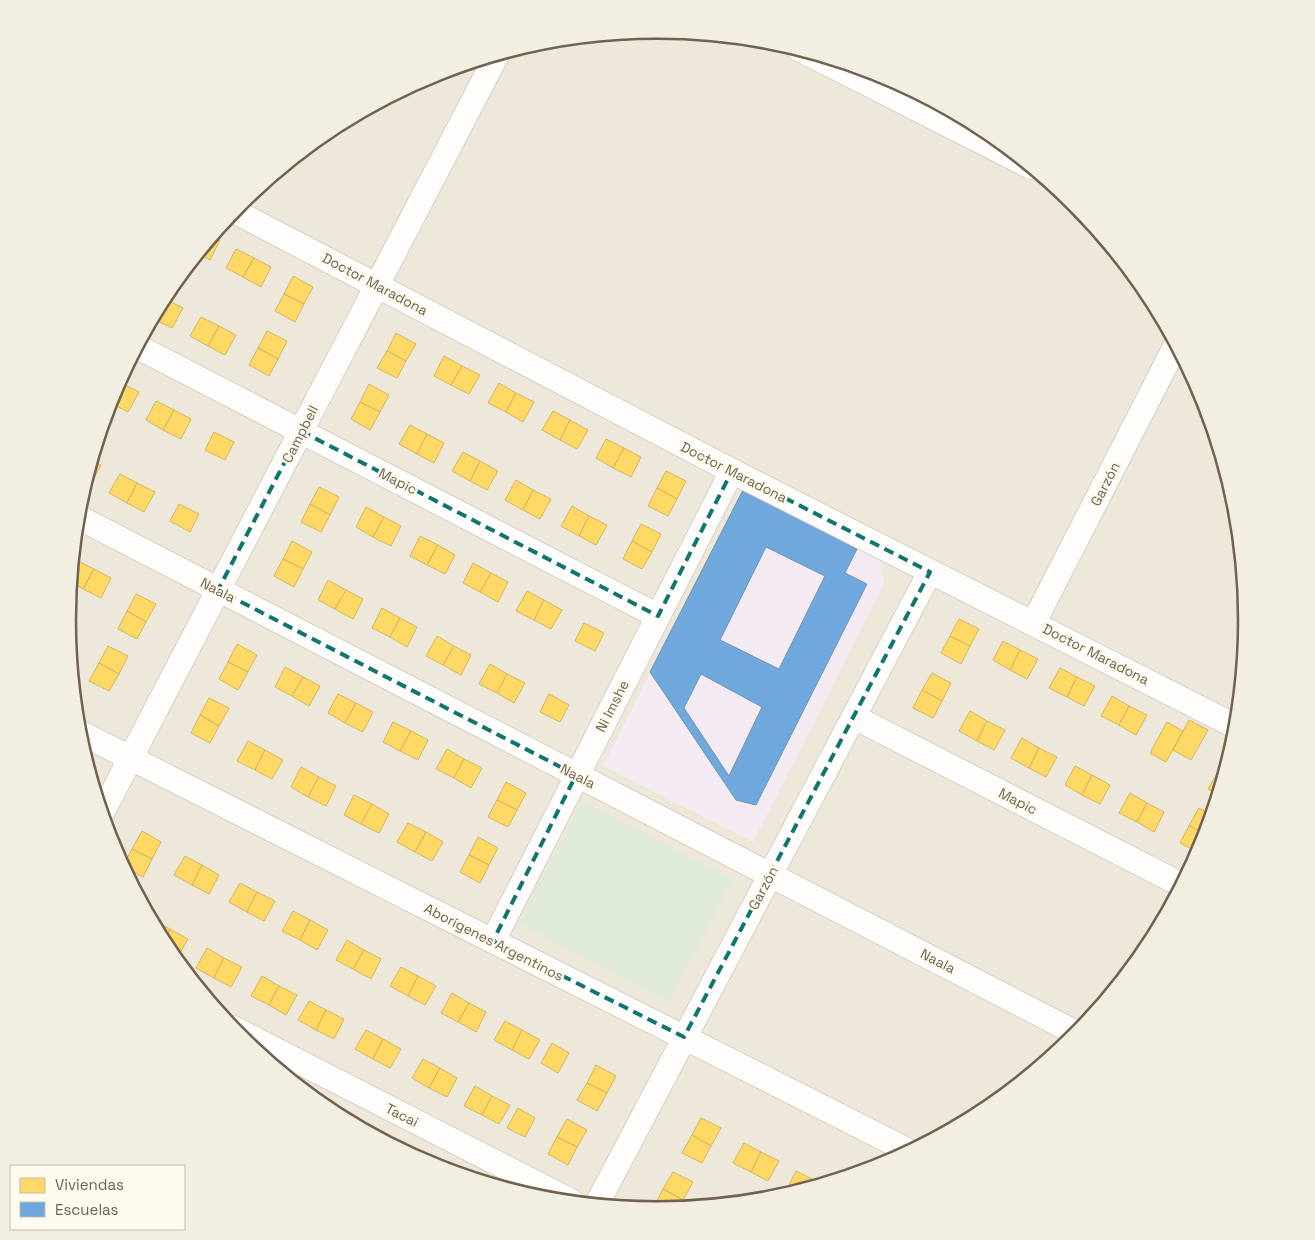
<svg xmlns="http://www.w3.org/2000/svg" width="1315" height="1240" font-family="'Space Grotesk',sans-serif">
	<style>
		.residential { fill: #eee8da }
		.education { fill: #f4ebf2 }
		.green { fill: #e1ecd8 }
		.homes { fill: #ffd966; stroke: #d4b55f }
		.schools { fill: #6fa8dc; stroke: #7093b2; fill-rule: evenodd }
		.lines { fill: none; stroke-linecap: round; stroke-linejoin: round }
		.street-casing { stroke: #d5d1ca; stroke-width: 26 }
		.street { stroke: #fefdfc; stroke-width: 24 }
		.marked { fill: none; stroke: #0f766e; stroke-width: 4; stroke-dasharray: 10 6; stroke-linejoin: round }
		.labels { text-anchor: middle; stroke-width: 5; stroke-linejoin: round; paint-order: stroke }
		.street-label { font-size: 14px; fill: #71614f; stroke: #fdfaee }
		.rim { fill: none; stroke: #71614f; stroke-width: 2.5 }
	</style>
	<rect width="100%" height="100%" fill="#f6f4ec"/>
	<circle class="residential" cx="658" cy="620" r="588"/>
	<path class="education" d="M743 490 880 560 884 584 753 842 603 766Z"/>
	<path class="green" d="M582 801 733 879 669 1002 518 923Z"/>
	<g class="homes">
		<path d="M213 236 220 240 210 260 199 254Z"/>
		<path d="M236 249 254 258 243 277 226 268Z"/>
		<path d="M254 258 271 267 261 287 243 277Z"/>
		<path d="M293 276 313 287 304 304 284 294Z"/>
		<path d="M284 294 304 304 295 322 275 311Z"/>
		<path d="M164 298 165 299 154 319 153 318Z"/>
		<path d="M165 299 183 308 172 328 154 319Z"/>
		<path d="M201 317 219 326 208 346 190 336Z"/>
		<path d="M219 326 236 335 225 355 208 346Z"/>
		<path d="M267 331 287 341 278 359 258 348Z"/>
		<path d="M396 333 416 344 406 361 387 351Z"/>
		<path d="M258 348 278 359 269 376 249 365Z"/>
		<path d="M387 351 406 361 397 378 377 368Z"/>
		<path d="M444 356 462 366 451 385 434 376Z"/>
		<path d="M462 366 480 375 469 394 451 385Z"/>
		<path d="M119 382 121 383 111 403 113 394Z"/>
		<path d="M121 383 139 392 128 412 111 403Z"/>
		<path d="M499 383 516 393 506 412 488 403Z"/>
		<path d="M369 384 389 395 380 412 360 402Z"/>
		<path d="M516 393 534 402 523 422 506 412Z"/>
		<path d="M156 401 174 410 163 430 146 420Z"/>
		<path d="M360 402 380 412 370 430 351 419Z"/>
		<path d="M174 410 191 419 181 439 163 430Z"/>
		<path d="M553 411 570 420 560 440 542 430Z"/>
		<path d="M570 420 588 430 577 449 560 440Z"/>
		<path d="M410 425 427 434 417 454 399 444Z"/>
		<path d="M214 432 234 442 225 460 205 450Z"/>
		<path d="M427 434 444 443 434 463 417 454Z"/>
		<path d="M606 439 624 448 613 468 596 458Z"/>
		<path d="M624 448 641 457 631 477 613 468Z"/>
		<path d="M463 452 480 461 470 481 452 471Z"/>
		<path d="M92 460 101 465 91 484 86 482Z"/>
		<path d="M480 461 498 471 487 490 470 481Z"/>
		<path d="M666 471 686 481 677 499 657 488Z"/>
		<path d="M120 474 137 483 127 503 109 493Z"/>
		<path d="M516 480 533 490 523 510 505 500Z"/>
		<path d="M137 483 155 492 144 512 127 503Z"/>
		<path d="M319 487 339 497 330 515 310 504Z"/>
		<path d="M657 488 677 499 668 516 648 506Z"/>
		<path d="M533 490 551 499 540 519 523 510Z"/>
		<path d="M179 504 199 514 190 532 170 521Z"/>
		<path d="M310 504 330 515 321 532 301 522Z"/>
		<path d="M572 506 589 516 579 536 561 526Z"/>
		<path d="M366 507 384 517 373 537 356 527Z"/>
		<path d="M589 516 607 525 596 545 579 536Z"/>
		<path d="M384 517 401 526 391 546 373 537Z"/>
		<path d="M641 524 661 534 652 552 632 541Z"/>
		<path d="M420 536 438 545 427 565 410 556Z"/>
		<path d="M292 541 312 552 303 569 283 559Z"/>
		<path d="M632 541 652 552 642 569 623 559Z"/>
		<path d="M438 545 455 555 445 574 427 565Z"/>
		<path d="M283 559 303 569 294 587 274 576Z"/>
		<path d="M76 560 94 569 83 589 71 582 73 566Z"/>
		<path d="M473 563 491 573 480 592 463 583Z"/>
		<path d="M94 569 111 578 101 598 83 589Z"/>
		<path d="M491 573 508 582 498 602 480 592Z"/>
		<path d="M328 580 346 590 335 609 318 600Z"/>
		<path d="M346 590 363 599 353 619 335 609Z"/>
		<path d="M527 591 544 600 534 620 516 611Z"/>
		<path d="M136 594 156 604 146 622 127 611Z"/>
		<path d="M544 600 562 610 551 629 534 620Z"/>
		<path d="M382 608 400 618 390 637 372 628Z"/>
		<path d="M127 611 146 622 137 639 118 629Z"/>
		<path d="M400 618 417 627 407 647 390 637Z"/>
		<path d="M959 619 979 629 970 646 950 636Z"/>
		<path d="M584 623 604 633 595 651 575 641Z"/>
		<path d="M437 636 454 646 443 665 426 656Z"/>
		<path d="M950 636 970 646 961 664 941 653Z"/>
		<path d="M1003 641 1020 650 1010 670 993 660Z"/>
		<path d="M237 644 257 655 248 672 228 662Z"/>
		<path d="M108 646 128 656 119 674 99 663Z"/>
		<path d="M454 646 471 655 461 675 443 665Z"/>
		<path d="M1020 650 1038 659 1027 679 1010 670Z"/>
		<path d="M228 662 248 672 238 690 219 679Z"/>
		<path d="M99 663 119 674 109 691 89 681Z"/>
		<path d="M490 664 507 674 497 693 479 684Z"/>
		<path d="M285 667 303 677 292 696 275 687Z"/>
		<path d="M1060 668 1077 677 1067 697 1049 688Z"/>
		<path d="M932 673 951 683 942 701 922 690Z"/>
		<path d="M507 674 525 683 514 703 497 693Z"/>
		<path d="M303 677 320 686 309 706 292 696Z"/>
		<path d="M1077 677 1095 686 1084 706 1067 697Z"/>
		<path d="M922 690 942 701 933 718 913 708Z"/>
		<path d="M338 694 356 703 345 723 328 713Z"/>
		<path d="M549 694 569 705 560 722 540 712Z"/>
		<path d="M1112 696 1129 706 1119 725 1101 716Z"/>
		<path d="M209 698 229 708 219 726 200 715Z"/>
		<path d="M356 703 373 712 363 732 345 723Z"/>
		<path d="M1129 706 1147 715 1136 735 1119 725Z"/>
		<path d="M970 711 987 721 977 741 959 731Z"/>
		<path d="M200 715 219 726 210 743 191 733Z"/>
		<path d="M1189 720 1208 730 1191 760 1173 750Z"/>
		<path d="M987 721 1005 730 994 750 977 741Z"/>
		<path d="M393 722 411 731 400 751 383 742Z"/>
		<path d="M1167 722 1183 731 1166 762 1150 753Z"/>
		<path d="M411 731 428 740 418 760 400 751Z"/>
		<path d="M1022 738 1039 748 1029 768 1011 758Z"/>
		<path d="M248 741 265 750 255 770 237 761Z"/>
		<path d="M1039 748 1057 757 1046 777 1029 768Z"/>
		<path d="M447 749 464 759 454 778 436 769Z"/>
		<path d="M265 750 283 760 272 779 255 770Z"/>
		<path d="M1227 755 1230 756 1224 775 1218 772Z"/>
		<path d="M464 759 482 768 471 788 454 778Z"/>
		<path d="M1075 766 1092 775 1082 795 1065 785Z"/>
		<path d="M301 767 319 777 308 797 291 787Z"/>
		<path d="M1218 772 1224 775 1218 795 1208 789Z"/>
		<path d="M1092 775 1110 785 1100 804 1082 795Z"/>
		<path d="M319 777 336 786 326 806 308 797Z"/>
		<path d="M506 782 526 793 517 810 497 800Z"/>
		<path d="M1130 793 1147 803 1137 822 1119 813Z"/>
		<path d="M354 795 372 804 361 824 344 815Z"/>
		<path d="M497 800 517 810 508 827 488 817Z"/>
		<path d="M1147 803 1164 812 1154 832 1137 822Z"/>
		<path d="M372 804 389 814 379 833 361 824Z"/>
		<path d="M1199 808 1212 815 1206 834 1189 826Z"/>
		<path d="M408 823 426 832 415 852 397 842Z"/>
		<path d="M1189 826 1206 834 1199 853 1180 843Z"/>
		<path d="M142 831 161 842 152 859 132 849Z"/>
		<path d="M426 832 443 842 432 861 415 852Z"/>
		<path d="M478 837 498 848 489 865 469 855Z"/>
		<path d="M132 849 152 859 143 877 123 866Z"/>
		<path d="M469 855 489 865 480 883 460 872Z"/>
		<path d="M185 856 202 865 192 885 174 875Z"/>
		<path d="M202 865 219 875 209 894 192 885Z"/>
		<path d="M240 883 257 892 247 912 229 902Z"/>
		<path d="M257 892 275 901 264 921 247 912Z"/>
		<path d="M293 911 310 920 300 940 282 931Z"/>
		<path d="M153 920 170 929 164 942 152 921Z"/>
		<path d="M310 920 328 930 317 950 300 940Z"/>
		<path d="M170 929 188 939 177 958 164 942Z"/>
		<path d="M347 940 364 950 353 969 336 960Z"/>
		<path d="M207 948 224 958 214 978 196 968Z"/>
		<path d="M364 950 381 959 371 979 353 969Z"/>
		<path d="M224 958 242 967 231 987 214 978Z"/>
		<path d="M401 967 418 976 408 996 390 986Z"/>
		<path d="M262 976 279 986 269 1005 251 996Z"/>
		<path d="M418 976 436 986 425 1005 408 996Z"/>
		<path d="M279 986 297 995 286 1015 269 1005Z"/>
		<path d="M452 993 469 1003 458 1022 441 1013Z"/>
		<path d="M309 1001 326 1010 316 1030 298 1020Z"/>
		<path d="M469 1003 486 1012 476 1032 458 1022Z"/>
		<path d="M326 1010 344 1019 334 1039 316 1030Z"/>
		<path d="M505 1021 522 1030 512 1050 494 1040Z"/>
		<path d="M366 1030 383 1039 373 1059 355 1049Z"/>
		<path d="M522 1030 540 1040 529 1059 512 1050Z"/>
		<path d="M383 1039 401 1049 390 1068 373 1059Z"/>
		<path d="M552 1043 569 1053 558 1073 541 1063Z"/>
		<path d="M423 1059 440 1068 429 1088 412 1078Z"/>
		<path d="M596 1065 616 1076 607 1093 587 1083Z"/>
		<path d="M440 1068 457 1078 447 1097 429 1088Z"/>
		<path d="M587 1083 607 1093 597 1111 577 1100Z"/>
		<path d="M475 1086 492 1096 482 1115 464 1106Z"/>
		<path d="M492 1096 510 1105 499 1124 482 1115Z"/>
		<path d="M518 1108 535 1118 525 1137 507 1128Z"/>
		<path d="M701 1118 721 1128 711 1146 692 1135Z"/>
		<path d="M567 1119 587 1130 577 1147 557 1137Z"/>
		<path d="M692 1135 711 1146 702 1163 682 1153Z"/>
		<path d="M557 1137 577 1147 568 1165 548 1154Z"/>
		<path d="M744 1143 761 1152 751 1172 733 1163Z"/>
		<path d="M761 1152 779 1161 768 1181 751 1172Z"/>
		<path d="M796 1171 814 1180 810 1187 790 1193 786 1191Z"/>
		<path d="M673 1172 693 1182 683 1200 663 1189Z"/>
		<path d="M814 1180 821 1184 810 1187Z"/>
		<path d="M663 1189 683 1200 679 1208 660 1210 654 1207Z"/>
	</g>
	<path class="schools" d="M743 490 857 549 845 573 867 584 756 805 736 800 650 672ZM766 547 825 576 779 669 720 640ZM701 674 762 707 729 776 684 708Z"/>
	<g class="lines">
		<defs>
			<g id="street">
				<path d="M799 49 1031 167"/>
				<path d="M234 211 732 471 1237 727"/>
				<path d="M138 347 658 616"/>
				<path d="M78 517 1078 1034"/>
				<path d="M1034 622 1176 345"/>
				<path d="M854 717 1182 885"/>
				<path d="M79 732 909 1151"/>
				<path d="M102 813C234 561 363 307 497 55"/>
				<path d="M493 941 732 471"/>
				<path d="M233 1028 571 1201"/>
				<path d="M597 1204 930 572"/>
			</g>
		</defs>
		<use href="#street" class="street-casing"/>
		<use href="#street" class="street"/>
	</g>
	<path class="marked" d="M301 431 658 616 732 471 930 572 684 1037 493 941 576 775 218 590Z"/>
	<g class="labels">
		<g class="street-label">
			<text transform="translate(375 284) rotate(28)" y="5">Doctor Maradona</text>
			<text transform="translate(300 434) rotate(-63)" y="5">Campbell</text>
			<text transform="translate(734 472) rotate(27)" y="5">Doctor Maradona</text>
			<text transform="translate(398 481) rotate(27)" y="5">Mapic</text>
			<text transform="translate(1105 484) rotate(-63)" y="5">Garzón</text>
			<text transform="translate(218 590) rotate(27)" y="5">Naala</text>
			<text transform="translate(1096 654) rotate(27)" y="5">Doctor Maradona</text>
			<text transform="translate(612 706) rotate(-63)" y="5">Ni Imshe</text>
			<text transform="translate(578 776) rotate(27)" y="5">Naala</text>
			<text transform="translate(1018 801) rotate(27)" y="5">Mapic</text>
			<text transform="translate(763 888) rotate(-62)" y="5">Garzón</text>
			<text transform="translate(494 942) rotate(27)" y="5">Aborígenes Argentinos</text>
			<text transform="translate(938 961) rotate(27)" y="5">Naala</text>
			<text transform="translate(402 1115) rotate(27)" y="5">Tacai</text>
		</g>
	</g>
	<path d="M0 0H1315V1240H0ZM76 620a581 581 0 1 1 1162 0a581 581 0 1 1-1162 0Z" fill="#f2eee1" fill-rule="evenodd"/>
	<path class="rim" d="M76 620a581 581 0 1 1 1162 0a581 581 0 1 1-1162 0Z"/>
	<rect x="10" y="1165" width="175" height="65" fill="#fdfaee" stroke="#c5bdae"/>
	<rect x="20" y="1178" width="25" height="15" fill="#ffd966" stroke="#c5bdae"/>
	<text x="55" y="1190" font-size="15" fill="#71614f">Viviendas</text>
	<rect x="20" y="1202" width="25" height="15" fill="#6fa8dc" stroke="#c5bdae"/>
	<text x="55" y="1215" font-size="15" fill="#71614f">Escuelas</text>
</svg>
